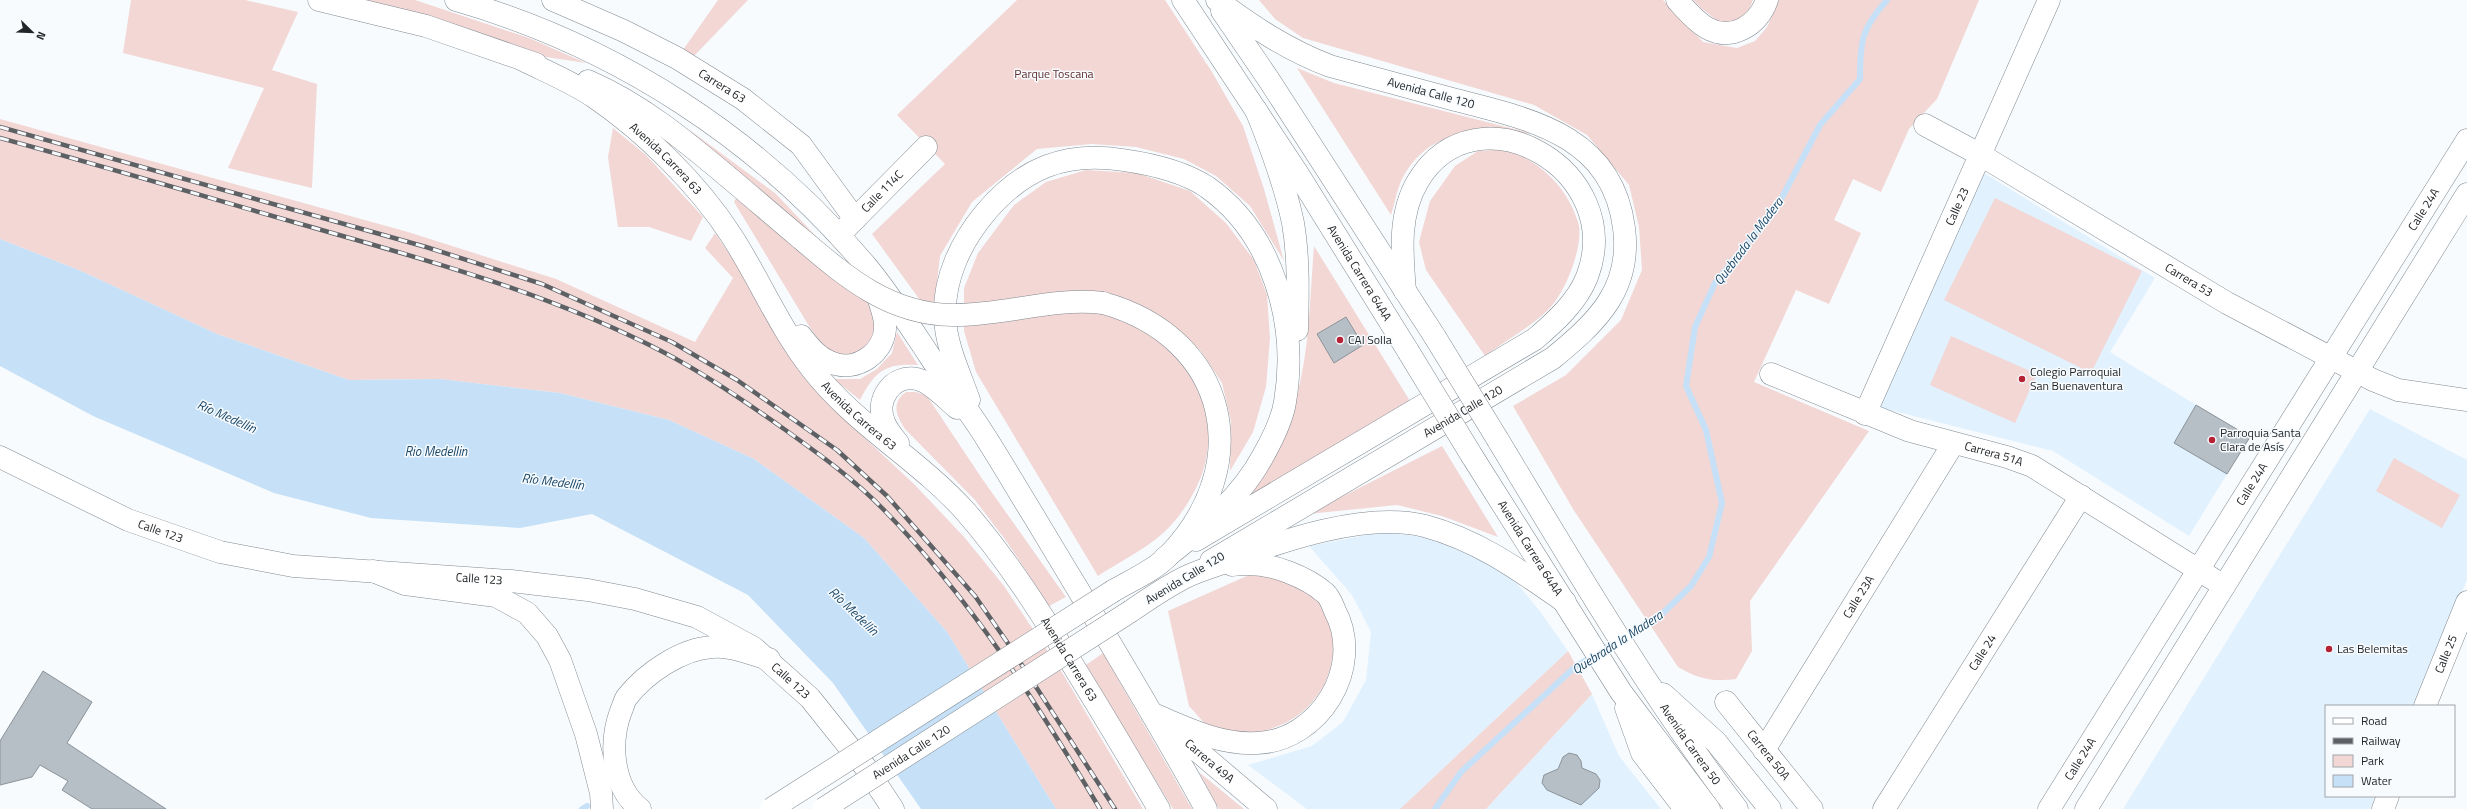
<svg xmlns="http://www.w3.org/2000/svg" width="2467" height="809" font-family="'Titillium Web',sans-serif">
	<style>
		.built { fill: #e1f1fe }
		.green { fill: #f2d7d5 }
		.water { fill: #c5e0f7 }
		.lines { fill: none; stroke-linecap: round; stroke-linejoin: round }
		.stream { stroke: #c5e0f7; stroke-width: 6 }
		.building { fill: #b6bfc6; stroke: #8b939a }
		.minor-casing { stroke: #828a91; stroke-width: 23 }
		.major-casing { stroke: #828a91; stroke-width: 23 }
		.highway-casing { stroke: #828a91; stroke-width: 23 }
		.minor { stroke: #fff; stroke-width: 22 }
		.major { stroke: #fff; stroke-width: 22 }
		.highway { stroke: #fff; stroke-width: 22 }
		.rail-casing { stroke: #5e6164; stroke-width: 4.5 }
		.rail { stroke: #f7fbfe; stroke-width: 3; stroke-dasharray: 9; stroke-linecap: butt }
		.major-bridge-casing { stroke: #828a91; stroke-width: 23; stroke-linecap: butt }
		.highway-bridge-casing { stroke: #828a91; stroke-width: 23; stroke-linecap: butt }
		.major-bridge { stroke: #fff; stroke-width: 22 }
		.highway-bridge { stroke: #fff; stroke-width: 22 }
		.poi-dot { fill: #b42233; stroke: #f7fbfe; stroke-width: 1.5 }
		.labels { text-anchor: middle; stroke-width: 3; stroke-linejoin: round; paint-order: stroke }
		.park-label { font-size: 12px; fill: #623030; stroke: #f7fbfe }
		.street-label { font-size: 12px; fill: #232629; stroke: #f7fbfe }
		.poi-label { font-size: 12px; fill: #232629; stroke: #f7fbfe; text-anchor: start }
		.water-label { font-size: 13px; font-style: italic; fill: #1a4767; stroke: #f7fbfe }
	</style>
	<rect width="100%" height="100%" fill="#f7fbfe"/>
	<g class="built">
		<path d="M1984 173 2155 278 2110 352 2196 405 2174 443 2227 474 2189 536 2053 451 1878 407Z"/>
		<path d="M2370 409 2467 460V580L2413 706H2326V796H2375L2370 809H2123Z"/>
		<path d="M1382 532 1424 537 1472 554 1515 581 1539 610 1568 651 1400 809H1307L1248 765 1312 746 1343 722 1366 680 1371 632 1352 595 1309 546Z"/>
		<path d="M1592 694 1619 756 1661 809H1486Z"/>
	</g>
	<g class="green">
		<path d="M131 0H245L298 12 272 70 317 84 312 188 228 168 264 88 123 53Z"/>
		<path d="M366 0H415L529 38 586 63 533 55 455 27Z"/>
		<path d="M718 0H748L693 57 683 50Z"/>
		<path d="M1017 0H1165L1212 72 1243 126 1264 189 1284 261 1250 206 1216 176 1184 159 1136 147 1092 144 1037 149 972 202 940 256 933 318 872 234 945 164 897 115Z"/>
		<path d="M1259 0H1663L1703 42 1737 48 1755 41 1767 27 1779 0H1979L1937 99 1909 129 1881 192 1853 179 1834 220 1861 233 1829 304 1796 290 1754 382 1869 431 1750 601 1752 651 1736 679C1711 682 1699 679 1678 667L1573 509 1513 406 1566 375 1621 320 1642 270 1639 227 1629 185 1587 135 1534 105 1303 38 1275 19Z"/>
		<path d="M1693 0H1753C1748 16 1737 21 1722 24L1702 9Z"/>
		<path d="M1297 68 1334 83 1534 134C1482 132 1432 124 1403 177 1397 188 1395 203 1391 215Z"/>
		<path d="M0 119 408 232 556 279 695 342 733 278 705 248 715 233 838 413 915 485 965 538 1004 586 1063 674 1143 809H1056L947 632 864 538 754 459 669 420 560 393 440 379 349 380 217 334 81 271 0 239Z"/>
		<path d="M613 128 646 155 703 217 691 241 649 227H618L608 157Z"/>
		<path d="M687 128 775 193 850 272 874 305 878 326 871 342 864 350 848 355H835L826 349 812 331 734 202 746 180Z"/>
		<path d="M1478 151C1487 151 1500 148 1508 151 1541 161 1568 189 1578 222 1585 244 1565 293 1549 309 1532 326 1505 341 1485 356L1426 270 1419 242 1430 201 1455 166Z"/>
		<path d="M1086 170 1137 173 1190 191 1226 223 1254 260 1267 295 1270 338 1266 387 1253 432 1230 471 1231 421 1222 383 1200 350 1168 322 1134 304 1101 296C1122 311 1146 325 1166 341 1202 371 1218 430 1202 474 1196 491 1184 511 1172 524 1153 546 1122 560 1098 576L976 372 964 331V288L978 253 1014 205 1046 182Z"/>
		<path d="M1995 198 2142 271 2091 373 1944 300Z"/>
		<path d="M1314 246 1410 401 1244 502C1257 478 1275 455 1285 430 1310 373 1309 307 1314 246Z"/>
		<path d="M897 332 918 365C885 363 875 371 860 400L834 379H860L877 369 892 353Z"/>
		<path d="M1951 336 2037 374 2015 423 1930 385Z"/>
		<path d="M906 392H916L927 396 983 480 1066 597 1049 606 1007 542 975 500 905 429C896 415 891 403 906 392Z"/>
		<path d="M1442 446 1498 537 1442 516 1397 505 1308 514Z"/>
		<path d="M2394 458 2460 495 2442 528 2376 491Z"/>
		<path d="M1258 571C1273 577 1313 591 1322 605 1350 653 1323 712 1273 728 1268 730 1263 732 1258 733 1243 734 1223 728 1207 726L1189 706 1168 611Z"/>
		<path d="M1568 651 1592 694 1486 809H1400Z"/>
		<path d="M1103 653 1192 809H1173L1086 665Z"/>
		<path d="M1199 772 1244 809H1219Z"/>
	</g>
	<path class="water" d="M0 239 81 271 217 334 349 380 440 379 560 393 669 420 754 459 864 538 947 632 1056 809H921L833 683 748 595 592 514 520 528 371 518 274 493 93 416 0 366Z"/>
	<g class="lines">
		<g class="stream">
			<path d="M582 809 587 806"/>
			<path d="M1435 809 1461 772 1575 667 1663 613 1691 586 1709 557 1722 503 1706 430 1686 386 1695 327 1715 283 1779 203 1820 125 1860 79C1860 42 1861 29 1887 0"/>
		</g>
	</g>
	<g class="building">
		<path d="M1346 317 1363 345 1334 363 1317 334Z"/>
		<path d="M2196 405 2250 437 2227 474 2174 443Z"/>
		<path d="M43 671 92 702 67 743 166 809H92L62 790 68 781 40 765 32 777 0 785V741Z"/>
		<path d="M1569 753 1577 755 1581 761 1582 768 1596 774 1600 780 1599 788 1581 805 1547 790 1542 783 1544 775 1558 769 1563 757Z"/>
	</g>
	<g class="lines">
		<defs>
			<g id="minor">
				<path id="s1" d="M553 0 624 31 677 58 743 99 801 145 855 219"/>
				<path d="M1677 0C1686 10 1695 21 1707 28 1732 42 1758 25 1767 0"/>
				<path id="s2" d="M1925 125 1979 154 2227 303 2373 380 2398 390 2467 400"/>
				<path id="s3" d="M845 229 926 147"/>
				<path id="s4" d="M1771 374 1910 431 2007 457 2032 466 2224 586"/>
				<path id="s5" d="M1865 414 2049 0"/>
				<path id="s6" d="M1726 702 1812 809"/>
				<path id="s7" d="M2425 706 2467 602"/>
				<path id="s8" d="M1160 719 1266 809"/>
				<path id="s9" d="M1764 750 1953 444"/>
				<path id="s10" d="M1884 809 2081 496"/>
				<path d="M2383 809 2388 796"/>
			</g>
			<g id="major">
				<path id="s11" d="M1183 0 1298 174 1408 351"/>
				<path d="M1222 11 1269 80 1435 337"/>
				<path id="s12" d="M1498 440C1574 566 1648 692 1737 809"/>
				<path id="s13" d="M1472 456 1621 692 1709 809"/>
				<path id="s14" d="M0 457 128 520 220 552 293 566 511 581 588 590 635 599 697 617 754 648 810 698 866 768 893 809"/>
				<path d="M1196 540 1535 339C1555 322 1577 302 1587 277 1628 170 1476 84 1418 181 1398 214 1402 254 1405 291"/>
				<path id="s15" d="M1211 561 1553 358C1597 322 1632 289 1624 228 1612 134 1529 119 1452 99 1411 88 1371 77 1330 66 1288 50 1253 27 1217 0"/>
				<path d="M1663 694 1716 742 1770 809"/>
				<path d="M1626 708 1642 753 1685 809"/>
				<path id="s16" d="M2049 809 2467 140"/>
				<path d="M2086 809 2467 194"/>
			</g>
			<g id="highway">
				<path d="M319 0 426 26 536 64"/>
				<path d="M456 0C616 46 760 139 867 267 890 295 909 325 929 355 944 378 960 399 975 421 996 452 1015 486 1035 518 1093 615 1152 710 1206 809"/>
				<path id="s17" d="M523 60C547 72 572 82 594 97 644 131 698 184 731 235 759 278 779 327 811 368 854 424 918 459 965 511 1007 559 1041 613 1074 667 1103 714 1131 761 1159 809"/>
				<path d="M588 81C641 104 683 139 727 176"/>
				<path d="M1256 110C1271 147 1285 184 1293 223 1299 258 1298 295 1297 330"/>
				<path d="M1103 303C1229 338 1257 466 1167 557 1153 571 1130 581 1113 591"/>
				<path d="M801 336C809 346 817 357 830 362 856 374 887 352 885 324 884 311 878 298 874 286"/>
				<path d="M969 400C960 374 946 346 945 318 943 279 961 242 985 213 1023 168 1065 151 1123 160 1151 164 1183 171 1207 187 1274 234 1298 325 1285 402 1282 421 1272 440 1263 456 1240 499 1203 528 1165 558"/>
				<path d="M898 443C893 437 887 430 884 422 875 400 892 374 917 379 931 382 946 399 957 408"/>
				<path d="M373 571 405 584 496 596 527 613 547 636 560 660 586 734 601 793 602 809"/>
				<path d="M1131 611C1147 600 1163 589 1180 580 1193 572 1210 568 1225 562 1281 541 1366 511 1425 526 1480 541 1519 570 1565 602"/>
				<path d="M1153 714C1187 728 1219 745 1257 743 1319 741 1365 667 1335 611 1333 606 1330 597 1325 593 1315 584 1301 577 1288 572 1270 565 1252 562 1232 565"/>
				<path d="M640 809C612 787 609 743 621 711 623 707 624 701 627 697 646 673 681 649 712 647 731 645 751 654 769 659"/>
			</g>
		</defs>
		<use href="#minor" class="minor-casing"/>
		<use href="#major" class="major-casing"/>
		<use href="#highway" class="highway-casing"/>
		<use href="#minor" class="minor"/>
		<use href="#major" class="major"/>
		<use href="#highway" class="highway"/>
		<defs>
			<g id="rail">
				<path d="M0 127 426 247 542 284 672 342 737 380 837 450 887 496 925 539 975 596 1007 642 1115 809"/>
				<path d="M0 138C102 166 203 196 304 225 427 260 552 294 665 353 707 375 746 402 784 429 819 454 854 479 884 510 970 598 1037 703 1100 809"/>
			</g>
		</defs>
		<use href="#rail" class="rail-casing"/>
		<use href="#rail" class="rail"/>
		<defs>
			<g id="major-bridge">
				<path d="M1435 337 1498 440"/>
				<path d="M1408 351 1472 456"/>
			</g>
			<g id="highway-bridge">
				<path d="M727 176C751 196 775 217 799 237 845 276 888 314 952 315 1003 316 1052 297 1103 303"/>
				<path d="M771 809 1113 591"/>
				<path id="s18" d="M823 809 1131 611"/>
			</g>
		</defs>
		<use href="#major-bridge" class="major-bridge-casing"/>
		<use href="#highway-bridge" class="highway-bridge-casing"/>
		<use href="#major-bridge" class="major-bridge"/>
		<use href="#highway-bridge" class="highway-bridge"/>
	</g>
	<g class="poi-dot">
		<circle cx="1340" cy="340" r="4"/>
		<circle cx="2022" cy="379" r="4"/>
		<circle cx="2212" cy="440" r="4"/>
		<circle cx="2329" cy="649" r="4"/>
	</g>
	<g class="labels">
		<g class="park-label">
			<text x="1054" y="78">Parque Toscana</text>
		</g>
		<g class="street-label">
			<text dy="4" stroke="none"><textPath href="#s1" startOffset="190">Carrera 63</textPath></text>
			<text transform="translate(1431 93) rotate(15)" y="4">Avenida Calle 120</text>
			<text dy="4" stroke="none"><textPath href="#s17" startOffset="175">Avenida Carrera 63</textPath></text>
			<text dy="4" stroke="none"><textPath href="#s3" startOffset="53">Calle 114C</textPath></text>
			<text dy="4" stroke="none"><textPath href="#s5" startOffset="227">Calle 23</textPath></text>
			<text dy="4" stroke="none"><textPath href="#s16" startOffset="707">Calle 24A</textPath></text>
			<text dy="4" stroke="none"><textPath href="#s11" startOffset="325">Avenida Carrera 64AA</textPath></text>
			<text dy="4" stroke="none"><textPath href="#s2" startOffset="306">Carrera 53</textPath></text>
			<text dy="4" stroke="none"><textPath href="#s15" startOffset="293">Avenida Calle 120</textPath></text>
			<text dy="4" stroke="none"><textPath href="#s17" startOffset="499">Avenida Carrera 63</textPath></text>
			<text dy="4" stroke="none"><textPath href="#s4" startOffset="237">Carrera 51A</textPath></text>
			<text dy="4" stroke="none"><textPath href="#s16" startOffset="383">Calle 24A</textPath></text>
			<text dy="4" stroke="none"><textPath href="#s14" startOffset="177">Calle 123</textPath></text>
			<text dy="4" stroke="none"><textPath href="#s13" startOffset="109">Avenida Carrera 64AA</textPath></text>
			<text transform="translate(1185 578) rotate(-31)" y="4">Avenida Calle 120</text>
			<text dy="4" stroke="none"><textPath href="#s14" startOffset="501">Calle 123</textPath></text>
			<text dy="4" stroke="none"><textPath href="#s9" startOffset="180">Calle 23A</textPath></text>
			<text dy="4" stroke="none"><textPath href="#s10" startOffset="185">Calle 24</textPath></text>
			<text dy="4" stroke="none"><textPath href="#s7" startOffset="56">Calle 25</textPath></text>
			<text dy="4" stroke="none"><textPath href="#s17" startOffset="823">Avenida Carrera 63</textPath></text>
			<text dy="4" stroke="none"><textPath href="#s14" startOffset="837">Calle 123</textPath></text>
			<text dy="4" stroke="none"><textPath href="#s12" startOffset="360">Avenida Carrera 50</textPath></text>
			<text dy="4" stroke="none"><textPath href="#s18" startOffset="105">Avenida Calle 120</textPath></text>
			<text dy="4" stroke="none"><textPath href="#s6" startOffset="68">Carrera 50A</textPath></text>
			<text dy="4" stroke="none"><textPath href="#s16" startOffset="59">Calle 24A</textPath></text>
			<text dy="4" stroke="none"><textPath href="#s8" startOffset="65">Carrera 49A</textPath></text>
		</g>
		<g class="poi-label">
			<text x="1348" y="344">CAI Solla</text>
			<text x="2030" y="376">Colegio Parroquial<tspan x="2030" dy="14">San Buenaventura</tspan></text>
			<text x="2220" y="437">Parroquia Santa<tspan x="2220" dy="14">Clara de Asís</tspan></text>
			<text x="2337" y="653">Las Belemitas</text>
		</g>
		<g class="water-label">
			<text transform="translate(1748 241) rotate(-53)" y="5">Quebrada la Madera</text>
			<text transform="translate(227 416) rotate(24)" y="5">Río Medellín</text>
			<text x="436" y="456">Rio Medellin</text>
			<text transform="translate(553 481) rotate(7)" y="5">Río Medellín</text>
			<text transform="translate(854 611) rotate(44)" y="5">Río Medellín</text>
			<text transform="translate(1617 642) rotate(-33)" y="5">Quebrada la Madera</text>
		</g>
	</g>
	<rect x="2325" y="705" width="130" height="92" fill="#f7fbfe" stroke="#a2a6a9"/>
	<rect x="2333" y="718" width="20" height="6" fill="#ffffff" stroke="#a2a6a9"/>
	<text x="2361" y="725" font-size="12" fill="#232629">Road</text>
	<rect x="2333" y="738" width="20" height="6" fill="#5e6164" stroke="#a2a6a9"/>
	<text x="2361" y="745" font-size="12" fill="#232629">Railway</text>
	<rect x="2333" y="755" width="20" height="12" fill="#f2d7d5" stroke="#a2a6a9"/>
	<text x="2361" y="765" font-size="12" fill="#232629">Park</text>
	<rect x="2333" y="775" width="20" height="12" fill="#c5e0f7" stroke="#a2a6a9"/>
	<text x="2361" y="785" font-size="12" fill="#232629">Water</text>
	<g transform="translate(32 32) rotate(113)" stroke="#f7fbfe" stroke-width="3" paint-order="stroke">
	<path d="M0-3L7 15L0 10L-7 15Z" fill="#232629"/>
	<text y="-6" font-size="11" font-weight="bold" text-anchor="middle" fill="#232629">N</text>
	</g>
</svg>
